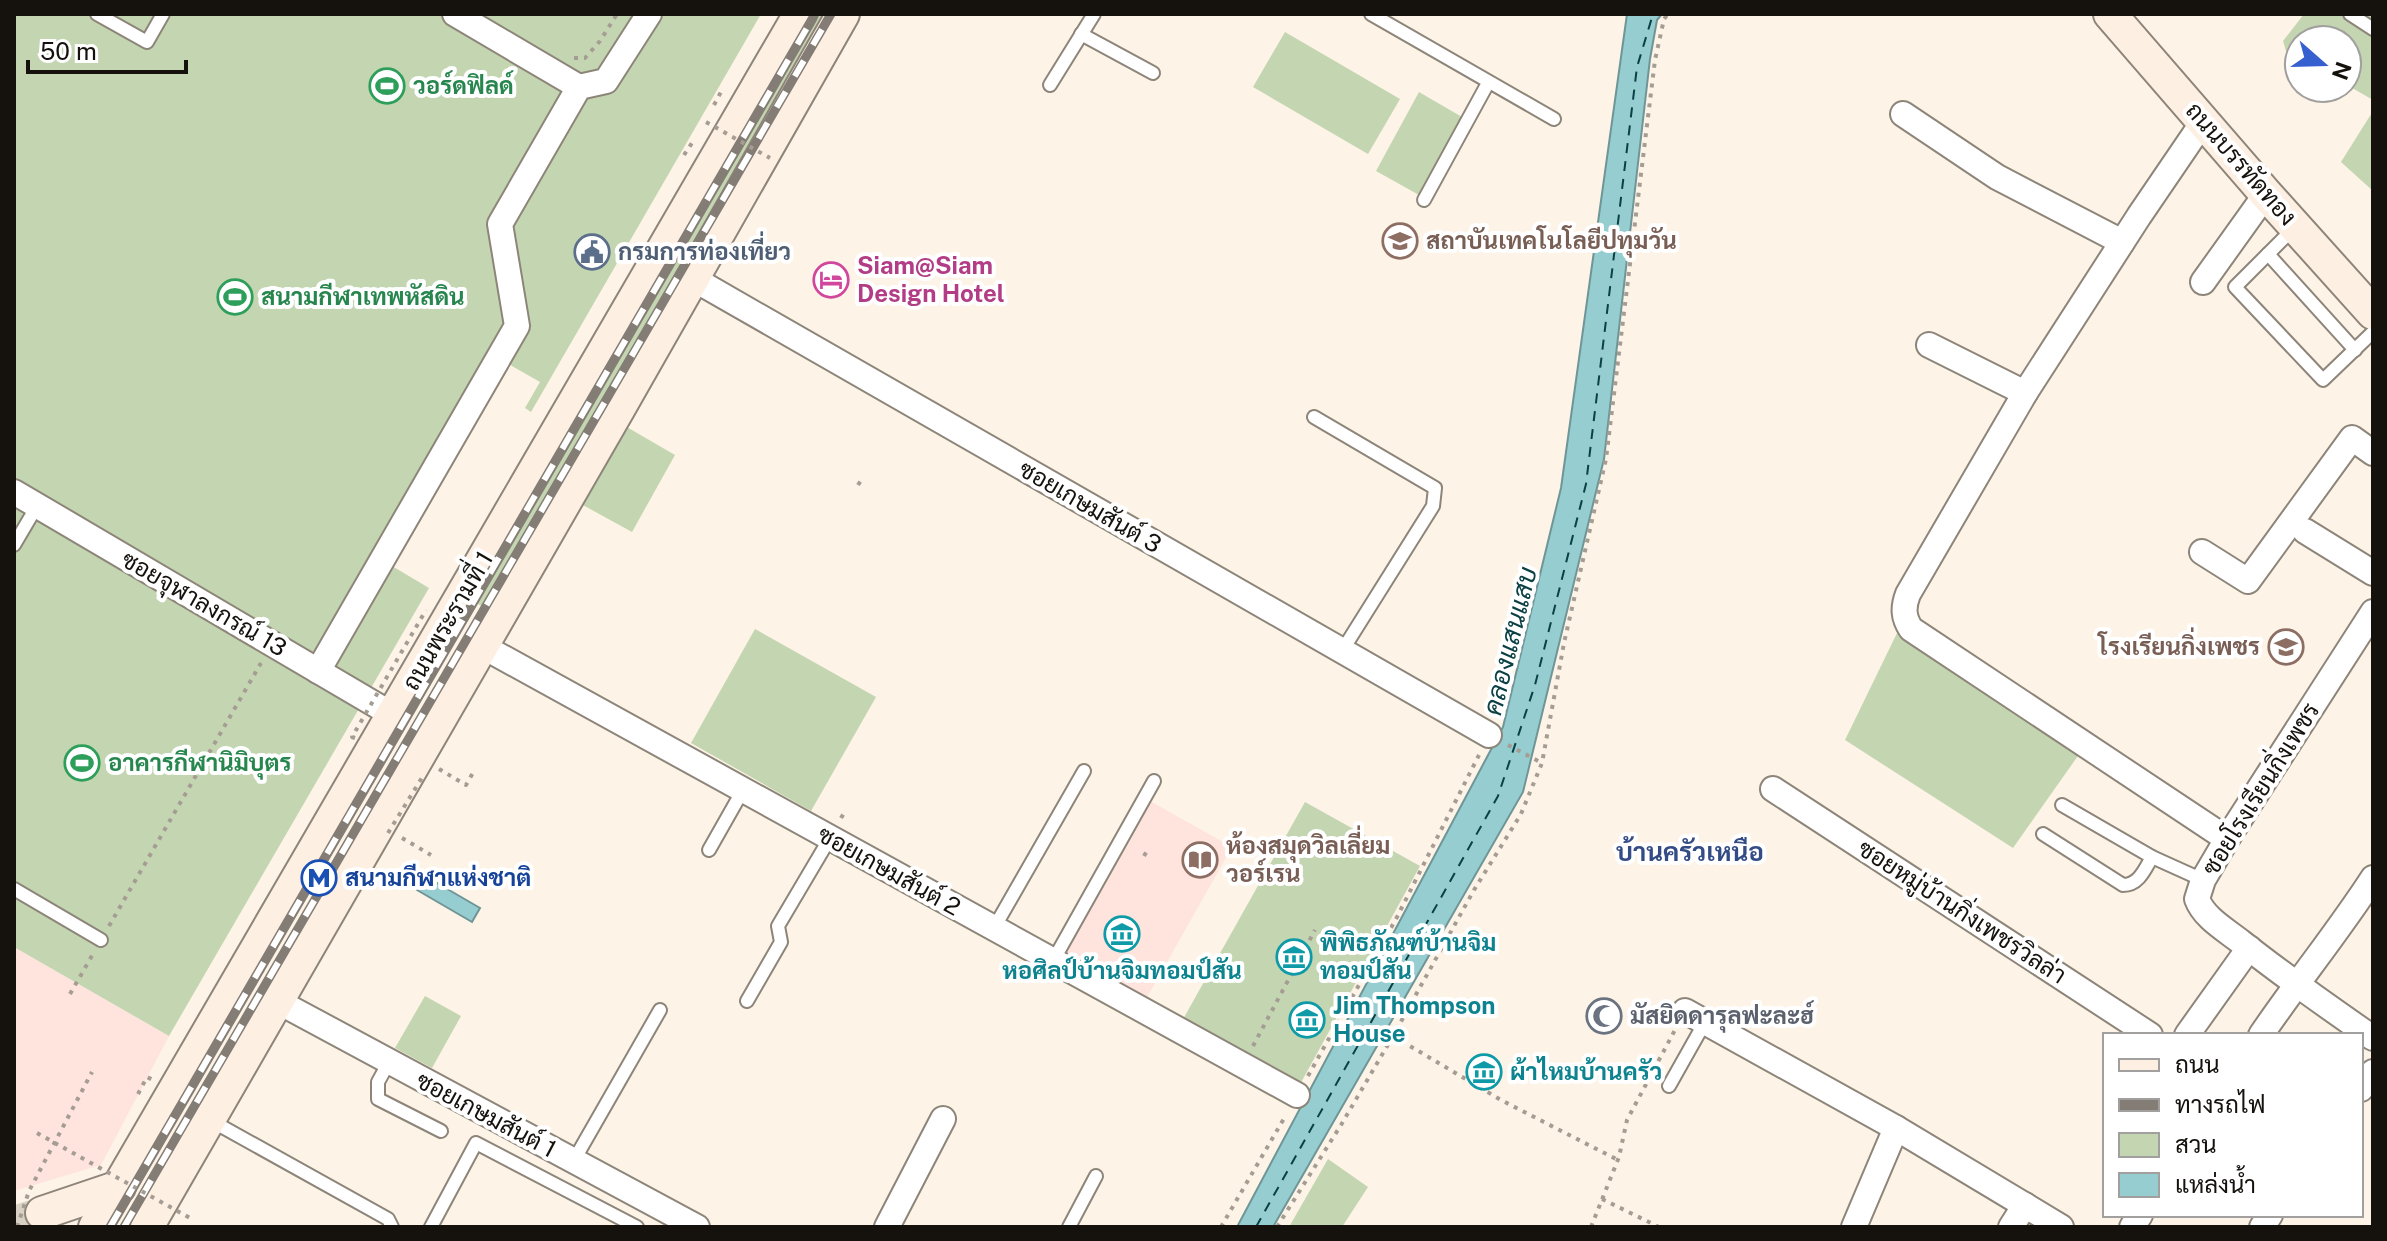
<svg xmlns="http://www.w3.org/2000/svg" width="2387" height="1241" font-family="'Public Sans',Sarabun,sans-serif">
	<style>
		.commercial { fill: #fee4dd }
		.green { fill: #c4d6b1 }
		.water { fill: #95cdd1; stroke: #6f9596; stroke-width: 2 }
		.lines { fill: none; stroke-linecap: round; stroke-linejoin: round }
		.ferry { stroke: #0b4044; stroke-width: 2; stroke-dasharray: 10 8; stroke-linecap: butt }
		.secondary-tunnel { stroke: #dad1c5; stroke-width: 32; stroke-dasharray: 32 16; stroke-linecap: butt }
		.lane-casing { stroke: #8d8579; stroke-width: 16 }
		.street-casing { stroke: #8d8579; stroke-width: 28 }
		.secondary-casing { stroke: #8d8579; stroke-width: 36 }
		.path { stroke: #a59d94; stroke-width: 4; stroke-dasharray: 4 6; stroke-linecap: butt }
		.lane { stroke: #fff; stroke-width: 12 }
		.street { stroke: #fff; stroke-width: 24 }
		.secondary { stroke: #feefe3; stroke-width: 32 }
		.rail-casing { stroke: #847d75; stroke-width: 9 }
		.rail { stroke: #fff; stroke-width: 6; stroke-dasharray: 18; stroke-linecap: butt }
		.path-bridge { stroke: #a59d94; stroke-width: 4; stroke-dasharray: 4 6; stroke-linecap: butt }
		.labels { text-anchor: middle; stroke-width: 8; stroke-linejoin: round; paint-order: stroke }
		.leisure-label { font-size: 24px; font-weight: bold; fill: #27864d; stroke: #fff; text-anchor: start }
		.street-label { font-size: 24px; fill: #15110d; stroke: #fff }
		.education-label { font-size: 24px; font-weight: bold; fill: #785e54; stroke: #fff; text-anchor: start }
		.service-label { font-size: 24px; font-weight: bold; fill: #4e5e75; stroke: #fff; text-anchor: start }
		.hotel-label { font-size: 24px; font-weight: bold; fill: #b23c85; stroke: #fff; text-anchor: start }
		.transit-label { font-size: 24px; font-weight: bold; fill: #164399; stroke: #fff; text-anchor: start }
		.culture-label { font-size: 24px; font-weight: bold; fill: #0d838f; stroke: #fff; text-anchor: start }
		.worship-label { font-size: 24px; font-weight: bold; fill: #5b616d; stroke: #fff; text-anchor: start }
		.water-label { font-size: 26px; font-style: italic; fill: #0b4044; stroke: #fff }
		.neighbourhood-label { font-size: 26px; font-weight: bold; fill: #344c86; stroke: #fff }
	</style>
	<rect width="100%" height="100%" fill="#fdf3e6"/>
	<g class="commercial">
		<path d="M1150 801 1232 847 1145 1001 1064 954Z"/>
		<path d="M14 947 169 1036 101 1165 14 1191Z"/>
	</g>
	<g class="green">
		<path d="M14 14H761L531 412 525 408 540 382 505 362 392 566 429 588 169 1036 14 947Z"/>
		<path d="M807 14H835L489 611 469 598Z"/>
		<path d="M2304 14H2373V100L2347 85V40H2299V58L2286 51 2283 41Z"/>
		<path d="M1285 32 1400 99 1368 154 1253 87Z"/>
		<path d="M1419 92 1462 117 1419 195 1376 171Z"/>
		<path d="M2373 111V191L2341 162Z"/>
		<path d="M625 426 675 455 632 532 581 504Z"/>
		<path d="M755 629 876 697 811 811 691 743Z"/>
		<path d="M1899 629 2080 753 2013 848 1845 740Z"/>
		<path d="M1305 802 1420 866 1298 1088 1182 1021Z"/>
		<path d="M425 996 461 1016 432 1068 395 1048Z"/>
		<path d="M1328 1159 1368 1187 1342 1227H1289Z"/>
	</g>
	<g class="water">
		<path d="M1627 14H1662L1657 20 1650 59 1604 459 1523 792 1273 1227H1237L1503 727 1561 488Z"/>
		<path d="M425 876 480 908 472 922 417 890Z"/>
	</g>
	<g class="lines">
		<path class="ferry" d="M1256 1227 1498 796 1535 685 1586 484 1637 67 1653 14"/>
		<path class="secondary-tunnel" d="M14 1222 42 1213"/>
		<defs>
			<g id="lane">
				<path d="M97 14 147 42 163 14"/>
				<path d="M1371 14 1554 119"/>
				<path d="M2350 14 2373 29"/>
				<path d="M1081 34 1153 73"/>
				<path d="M1050 85 1094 14"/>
				<path d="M1424 200 1488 83"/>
				<path d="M2294 228 2235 287 2323 380 2373 332"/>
				<path d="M2268 254 2355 350"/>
				<path d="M1314 417 1435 488 1433 506 1342 651"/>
				<path d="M14 545 37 506"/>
				<path d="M2062 805 2152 857 2203 880"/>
				<path d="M2043 834 2123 885C2139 885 2145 869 2152 857"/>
				<path d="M709 850 743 790"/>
				<path d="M14 889 101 940"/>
				<path d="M994 928 1084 771"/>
				<path d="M1053 961 1154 781"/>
				<path d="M747 1001 781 942 778 926 830 838"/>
				<path d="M389 1062 378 1082V1099L441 1131"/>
				<path d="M1669 1086 1705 1022"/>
				<path d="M210 1120 388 1219 392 1227"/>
				<path d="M573 1162 660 1010"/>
				<path d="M431 1227 476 1143 637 1227"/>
				<path d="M1069 1227 1096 1176"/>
			</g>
			<g id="street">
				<path d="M455 14 579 87"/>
				<path d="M1903 114 1997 177 2122 242"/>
				<path d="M2203 122 2139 216 2025 393 1908 594C1903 607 1903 617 1911 629L2227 839"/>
				<path d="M692 278 1489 735"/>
				<path d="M2203 282 2266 194"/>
				<path d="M1929 345 2025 393"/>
				<path d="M14 492 393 715"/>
				<path d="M2305 531 2373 573"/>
				<path d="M2202 552 2248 581 2352 438 2373 453"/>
				<path d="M2373 612 2227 839 2203 880 2197 899C2204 918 2226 930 2241 942 2284 976 2328 1007 2373 1038"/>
				<path d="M482 646 1297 1095"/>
				<path d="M318 671 517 326 500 224 579 87 606 81 649 14"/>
				<path d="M1773 789 2150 1035"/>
				<path d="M277 1001 697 1227"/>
				<path d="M1685 1011 1896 1128 2061 1227"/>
				<path d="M2187 1035 2249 948"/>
				<path d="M2261 1035C2297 982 2338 932 2373 878"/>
				<path d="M2361 1089 2373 1072"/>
				<path d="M887 1227 943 1119"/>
				<path d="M1854 1227 1896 1128"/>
				<path d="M2011 1227 2025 1205"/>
				<path d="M2132 1227 2140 1215"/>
				<path d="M2262 1227 2270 1215"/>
			</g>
			<g id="secondary">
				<path d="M2110 14 2266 194 2373 313"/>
				<path d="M42 1213 119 1187"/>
				<path d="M95 1227 800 14"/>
				<path d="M147 1227 619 408 843 14"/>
			</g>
		</defs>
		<use href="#lane" class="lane-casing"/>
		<use href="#street" class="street-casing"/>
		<use href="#secondary" class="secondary-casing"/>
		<g class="path">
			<path d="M574 58H585L600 41 617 14"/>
			<path d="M714 105 722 90"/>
			<path d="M684 155 694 140"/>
			<path d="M858 485 862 479"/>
			<path d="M1508 745 1542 763"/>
			<path d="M439 769 466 785 474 771"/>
			<path d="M841 818 846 810"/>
			<path d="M402 838 431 855"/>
			<path d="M1144 856 1147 851"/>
			<path d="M109 926 261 663"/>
			<path d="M70 994 93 954"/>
			<path d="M1393 1036 1501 1100 1618 1160"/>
			<path d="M1253 1046 1315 930"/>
			<path d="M1308 1076 1397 917 1479 755"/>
			<path d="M138 1094 147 1077 153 1080"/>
			<path d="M1602 1199 1659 1227"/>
			<path d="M1221 1227 1286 1115"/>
			<path d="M1277 1227 1341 1125 1393 1036 1474 890 1521 814 1542 763 1564 643 1606 459 1655 60 1664 19 1668 14"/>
			<path d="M1591 1227 1619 1157 1627 1120 1676 1028"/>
		</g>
		<use href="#lane" class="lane"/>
		<use href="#street" class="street"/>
		<use href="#secondary" class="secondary"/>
		<defs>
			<g id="rail">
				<path d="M110 1227 815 14"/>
				<path d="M124 1227 831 14"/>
			</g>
		</defs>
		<use href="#rail" class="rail-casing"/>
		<use href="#rail" class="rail"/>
		<g class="path-bridge">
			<path d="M706 122 770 158"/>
			<path d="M355 738 352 737 426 610"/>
			<path d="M388 833 423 776"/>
			<path d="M37 1133 190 1218"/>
			<path d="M17 1227 29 1191 92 1072"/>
		</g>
	</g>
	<defs>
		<symbol id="stadium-ring" viewBox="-11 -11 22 22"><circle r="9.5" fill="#fff" stroke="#2e9e5b" stroke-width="1.5"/><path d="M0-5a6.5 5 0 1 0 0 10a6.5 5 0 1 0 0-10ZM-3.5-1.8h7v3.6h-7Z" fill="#2e9e5b"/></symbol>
		<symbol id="university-ring" viewBox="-11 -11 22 22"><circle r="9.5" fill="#fff" stroke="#8d6e63" stroke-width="1.5"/><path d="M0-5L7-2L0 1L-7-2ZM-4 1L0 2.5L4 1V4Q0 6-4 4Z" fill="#8d6e63"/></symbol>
		<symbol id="civic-ring" viewBox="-11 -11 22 22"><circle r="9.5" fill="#fff" stroke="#5c6f8a" stroke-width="1.5"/><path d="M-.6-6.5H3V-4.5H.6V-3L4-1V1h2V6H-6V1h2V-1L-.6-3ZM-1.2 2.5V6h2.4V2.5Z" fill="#5c6f8a"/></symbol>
		<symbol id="hotel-ring" viewBox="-11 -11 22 22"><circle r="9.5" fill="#fff" stroke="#d1479c" stroke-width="1.5"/><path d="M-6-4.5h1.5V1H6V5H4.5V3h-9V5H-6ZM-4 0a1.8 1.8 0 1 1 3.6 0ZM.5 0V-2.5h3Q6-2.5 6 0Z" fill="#d1479c"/></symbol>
		<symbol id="school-ring" viewBox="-11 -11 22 22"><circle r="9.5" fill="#fff" stroke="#8d6e63" stroke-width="1.5"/><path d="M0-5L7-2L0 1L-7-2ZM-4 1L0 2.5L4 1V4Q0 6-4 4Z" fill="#8d6e63"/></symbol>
		<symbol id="library-ring" viewBox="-11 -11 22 22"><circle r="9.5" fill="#fff" stroke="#8d6e63" stroke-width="1.5"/><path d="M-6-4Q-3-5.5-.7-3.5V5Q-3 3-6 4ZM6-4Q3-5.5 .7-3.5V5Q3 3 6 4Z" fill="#8d6e63"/></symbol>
		<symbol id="metro-ring" viewBox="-11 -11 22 22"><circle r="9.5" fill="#fff" stroke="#1a4fb4" stroke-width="1.5"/><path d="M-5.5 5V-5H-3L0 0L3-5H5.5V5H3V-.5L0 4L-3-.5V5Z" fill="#1a4fb4"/></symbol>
		<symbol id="museum-ring" viewBox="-11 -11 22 22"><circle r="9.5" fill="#fff" stroke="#0f9aa8" stroke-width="1.5"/><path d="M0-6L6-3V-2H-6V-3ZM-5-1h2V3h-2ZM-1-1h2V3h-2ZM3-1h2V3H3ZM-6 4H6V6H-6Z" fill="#0f9aa8"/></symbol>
		<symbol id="mosque-ring" viewBox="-11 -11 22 22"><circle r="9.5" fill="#fff" stroke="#6b7280" stroke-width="1.5"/><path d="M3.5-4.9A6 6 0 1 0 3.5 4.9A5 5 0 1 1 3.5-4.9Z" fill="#6b7280"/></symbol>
	</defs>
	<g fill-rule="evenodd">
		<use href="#stadium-ring" x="367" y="66" width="40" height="40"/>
		<use href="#university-ring" x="1380" y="221" width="40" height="40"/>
		<use href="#civic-ring" x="572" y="232" width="40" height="40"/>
		<use href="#hotel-ring" x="811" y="260" width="40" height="40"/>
		<use href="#stadium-ring" x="215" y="277" width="40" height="40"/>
		<use href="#school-ring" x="2266" y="627" width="40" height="40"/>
		<use href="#stadium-ring" x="62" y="743" width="40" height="40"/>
		<use href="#library-ring" x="1180" y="840" width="40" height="40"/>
		<use href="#metro-ring" x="299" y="858" width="40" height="40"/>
		<use href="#museum-ring" x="1102" y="914" width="40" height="40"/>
		<use href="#museum-ring" x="1274" y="937" width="40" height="40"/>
		<use href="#mosque-ring" x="1584" y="996" width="40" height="40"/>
		<use href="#museum-ring" x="1287" y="1000" width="40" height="40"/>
		<use href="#museum-ring" x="1464" y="1052" width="40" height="40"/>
	</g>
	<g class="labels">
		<g class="leisure-label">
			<text x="413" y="94">วอร์ดฟิลด์</text>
			<text x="261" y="305">สนามกีฬาเทพหัสดิน</text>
			<text x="108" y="771">อาคารกีฬานิมิบุตร</text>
		</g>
		<g class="street-label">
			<text transform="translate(2241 164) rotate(49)" y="8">ถนนบรรทัดทอง</text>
			<text transform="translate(1090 507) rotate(30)" y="8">ซอยเกษมสันต์ 3</text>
			<text transform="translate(204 604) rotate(30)" y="8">ซอยจุฬาลงกรณ์ 13</text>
			<text transform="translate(448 621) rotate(-60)" y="8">ถนนพระรามที่ 1</text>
			<text transform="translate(2261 789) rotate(-58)" y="8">ซอยโรงเรียนกิ่งเพชร</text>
			<text transform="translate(889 871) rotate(29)" y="8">ซอยเกษมสันต์ 2</text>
			<text transform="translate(1962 912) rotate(33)" y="8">ซอยหมู่บ้านกิ่งเพชรวิลล่า</text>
			<text transform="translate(486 1115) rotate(28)" y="8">ซอยเกษมสันต์ 1</text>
		</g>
		<g class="education-label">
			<text x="1426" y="249">สถาบันเทคโนโลยีปทุมวัน</text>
			<text x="2260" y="655" text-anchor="end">โรงเรียนกิ่งเพชร</text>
			<text x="1226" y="854">ห้องสมุดวิลเลี่ยม<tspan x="1226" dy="28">วอร์เรน</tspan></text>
		</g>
		<g class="service-label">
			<text x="618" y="260">กรมการท่องเที่ยว</text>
		</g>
		<g class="hotel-label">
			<text x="857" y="274">Siam@Siam<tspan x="857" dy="28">Design Hotel</tspan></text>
		</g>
		<g class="transit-label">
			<text x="345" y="886">สนามกีฬาแห่งชาติ</text>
		</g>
		<g class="culture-label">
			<text x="1320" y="951">พิพิธภัณฑ์บ้านจิม<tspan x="1320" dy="28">ทอมป์สัน</tspan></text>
			<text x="1122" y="979" text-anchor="middle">หอศิลป์บ้านจิมทอมป์สัน</text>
			<text x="1333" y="1014">Jim Thompson<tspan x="1333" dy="28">House</tspan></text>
			<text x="1510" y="1080">ผ้าไหมบ้านครัว</text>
		</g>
		<g class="worship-label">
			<text x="1630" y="1024">มัสยิดดารุลฟะละฮ์</text>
		</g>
		<g class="water-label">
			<text transform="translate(1510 641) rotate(-76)" y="9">คลองแสนแสบ</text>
		</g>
		<g class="neighbourhood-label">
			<text x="1690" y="861">บ้านครัวเหนือ</text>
		</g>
	</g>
	<rect width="2387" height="1241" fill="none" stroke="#15110d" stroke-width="32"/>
	<rect x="2103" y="1033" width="260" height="184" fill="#ffffff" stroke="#a1a09e" stroke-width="2"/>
	<rect x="2119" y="1059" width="40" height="12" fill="#feefe3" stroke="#a1a09e" stroke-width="2"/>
	<text x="2175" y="1073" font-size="24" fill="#15110d">ถนน</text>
	<rect x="2119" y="1099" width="40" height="12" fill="#847d75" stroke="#a1a09e" stroke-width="2"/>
	<text x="2175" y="1113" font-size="24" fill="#15110d">ทางรถไฟ</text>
	<rect x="2119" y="1133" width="40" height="24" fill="#c4d6b1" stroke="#a1a09e" stroke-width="2"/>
	<text x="2175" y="1153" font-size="24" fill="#15110d">สวน</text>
	<rect x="2119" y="1173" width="40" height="24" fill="#95cdd1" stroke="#a1a09e" stroke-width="2"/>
	<text x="2175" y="1193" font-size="24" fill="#15110d">แหล่งน้ำ</text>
	<g transform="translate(2323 64) rotate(110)"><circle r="38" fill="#ffffff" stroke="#a1a09e" stroke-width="2"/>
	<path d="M0-6L14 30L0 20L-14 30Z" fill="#3660d0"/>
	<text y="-12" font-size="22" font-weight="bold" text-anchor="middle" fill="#15110d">N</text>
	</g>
	<path d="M28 60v12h158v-12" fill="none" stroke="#15110d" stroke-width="4"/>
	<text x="40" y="60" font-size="24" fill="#15110d" stroke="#ffffff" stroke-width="6" paint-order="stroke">50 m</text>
</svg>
